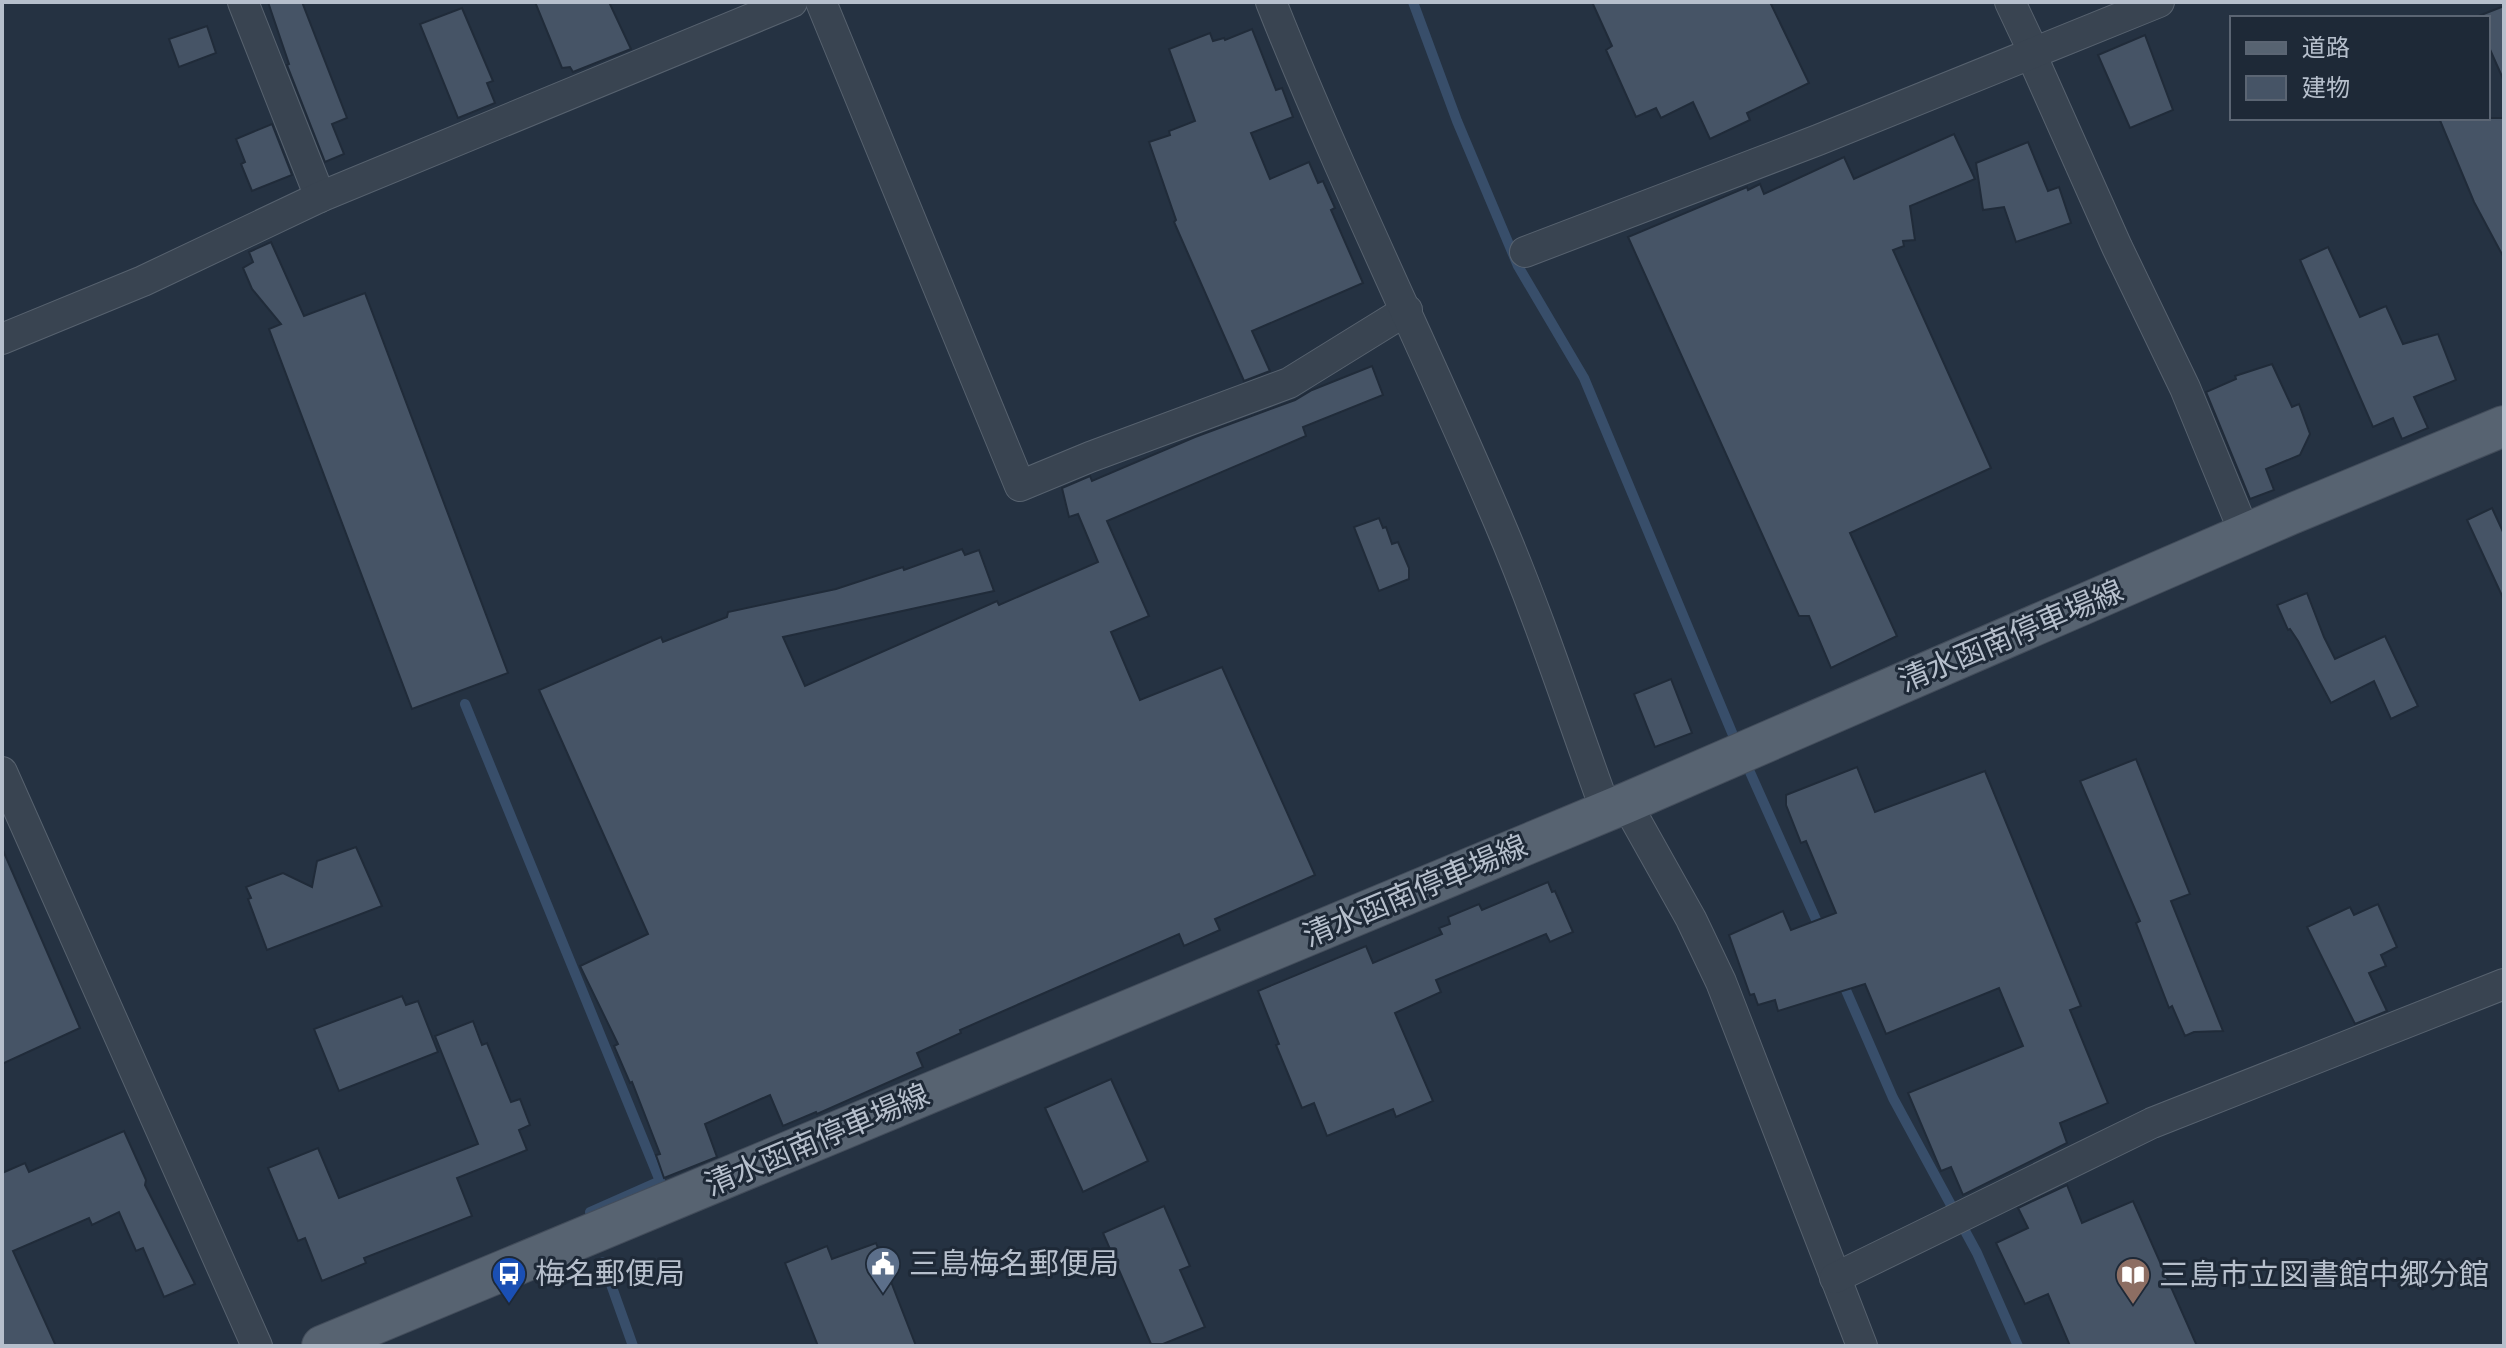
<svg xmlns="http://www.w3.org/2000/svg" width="2506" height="1348" font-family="Karla,'Noto Sans JP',sans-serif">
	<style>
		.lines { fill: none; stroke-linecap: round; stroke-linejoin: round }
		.stream { stroke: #384e6a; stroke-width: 10 }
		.building { fill: #465466; stroke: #202b39; stroke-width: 2 }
		.minor-casing { stroke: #57626f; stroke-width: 32 }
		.major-casing { stroke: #434d5b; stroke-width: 42 }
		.minor { stroke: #394451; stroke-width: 30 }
		.major { stroke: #576371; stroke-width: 40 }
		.labels { text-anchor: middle; stroke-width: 6; stroke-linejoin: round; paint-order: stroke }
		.street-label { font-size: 30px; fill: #b6bfcc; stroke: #1e2937 }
		.poi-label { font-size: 30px; fill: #b6bfcc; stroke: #1e2937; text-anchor: start }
	</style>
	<rect width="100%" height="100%" fill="#253242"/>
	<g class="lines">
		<g class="stream">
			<path d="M1413 2 1457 121 1518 266 1584 378 1738 747"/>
			<path d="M465 704 660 1181 590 1212"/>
			<path d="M1745 761 1822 933"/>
			<path d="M1842 981 1893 1098 1977 1253 2018 1346"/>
			<path d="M603 1262 633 1346"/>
		</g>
	</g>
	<g class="building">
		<path d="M268 2H302L347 118 332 124 344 154 325 162 287 65 289 64Z"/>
		<path d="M535 2H609L631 49 573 72 570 67 562 68Z"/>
		<path d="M1592 2H1770L1809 83 1747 113 1750 120 1710 139 1693 102 1661 118 1656 108 1636 117 1606 50 1612 46Z"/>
		<path d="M2504 6V81L2488 45V18L2476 17Z"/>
		<path d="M462 8 493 81 487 83 495 103 458 118 420 24Z"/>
		<path d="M207 26 216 53 179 67 169 39Z"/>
		<path d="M1252 29 1276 90 1282 88 1293 117 1251 133 1270 179 1309 162 1318 183 1323 181 1335 208 1331 210 1363 283 1252 331 1270 371 1244 381 1174 222 1176 220 1149 142 1170 135 1169 131 1195 121 1169 49 1210 33 1213 41 1224 38 1225 40Z"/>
		<path d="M2145 35 2173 110 2130 128 2098 55Z"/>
		<path d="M2439 118H2504V258L2474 202Z"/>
		<path d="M272 124 292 175 252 191 241 164 245 162 236 139Z"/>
		<path d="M1954 134 1975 179 1910 206 1915 240 1903 241 1904 246 1893 250 1991 468 1850 533 1897 636 1831 668 1809 616H1799L1628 237 1747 187 1748 190 1760 184 1764 194 1844 157 1854 179Z"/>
		<path d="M2028 142 2048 191 2059 187 2071 223 2016 242 2004 207 1983 210 1976 163Z"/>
		<path d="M271 242 304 316 365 293 508 673 412 709 269 329 281 324 252 289 243 268 253 262 249 252Z"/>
		<path d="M2328 247 2360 317 2386 306 2403 344 2438 334 2456 380 2414 397 2428 428 2402 439 2393 418 2373 427 2300 260Z"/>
		<path d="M2272 364 2292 407 2299 404 2310 434 2300 455 2266 469 2274 490 2250 499 2206 392 2236 379 2235 376Z"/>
		<path d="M1372 366 1383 395 1303 427 1306 436 1107 521 1149 616 1111 632 1140 700 1222 667 1315 875 1215 919 1220 930 1184 946 1179 934 960 1030 961 1033 917 1053 923 1067 817 1114 816 1112 783 1126 770 1095 705 1124 717 1157 664 1178 656 1155 660 1154 632 1082 630 1083 614 1046 618 1044 580 966 648 934 539 690 661 637 663 642 727 617 728 612 836 589 903 567 904 570 962 549 965 555 979 550 994 591 783 637 805 686 997 601 999 605 1098 562 1078 514 1069 517 1062 488 1090 476 1092 481 1195 437 1295 400 1312 390Z"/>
		<path d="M2492 508 2504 534V600L2467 520Z"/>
		<path d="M1379 518 1383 528 1386 527 1392 544 1398 542 1409 568V579L1379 591 1354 527Z"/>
		<path d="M2307 593 2324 637 2335 659 2385 636 2418 706 2391 719 2374 681 2331 703 2298 641 2290 629 2288 630 2277 605Z"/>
		<path d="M1671 679 1692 733 1655 747 1634 694Z"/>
		<path d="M2136 759 2190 894 2171 901 2223 1031 2194 1032 2185 1036 2172 1006 2169 1008 2136 923 2140 921 2080 781Z"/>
		<path d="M1857 767 1875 812 1985 771 2081 1006 2070 1010 2108 1103 2060 1123 2067 1143 1963 1195 1951 1167 1941 1171 1908 1093 2023 1046 1999 988 1886 1034 1865 984 1778 1011 1775 1000 1758 1005 1754 994 1750 995 1729 935 1783 911 1791 930 1836 913 1806 841 1801 843 1786 805V795Z"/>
		<path d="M356 847 382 906 267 950 248 899 251 898 246 887 283 873 312 887 317 861Z"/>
		<path d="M2 848 80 1028 2 1064Z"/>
		<path d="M1548 882 1552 892 1555 891 1573 932 1550 942 1546 934 1436 980 1441 992 1395 1013 1433 1101 1396 1117 1393 1109 1327 1136 1314 1103 1302 1108 1276 1045 1279 1044 1258 991 1366 946 1373 963 1442 934 1439 928 1450 924 1448 917 1479 904 1482 910Z"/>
		<path d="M2378 904 2397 947 2381 955 2386 966 2369 973 2387 1011 2355 1024 2307 927 2350 907 2354 915Z"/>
		<path d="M402 996 406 1005 418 1001 438 1052 339 1091 314 1029Z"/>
		<path d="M473 1021 482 1045 487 1043 511 1102 520 1099 530 1125 519 1130 527 1150 457 1178 472 1216 364 1258 366 1263 322 1281 305 1238 298 1241 268 1168 318 1148 339 1198 478 1144 435 1036Z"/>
		<path d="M1111 1079 1148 1161 1083 1192 1045 1108Z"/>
		<path d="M124 1131 146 1180 145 1185 195 1284 164 1297 143 1248 136 1251 119 1212 92 1225 89 1218 13 1251 56 1346H2V1173L25 1163 29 1172Z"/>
		<path d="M2067 1185 2082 1223 2133 1201 2197 1346H2070L2048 1294 2025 1304 1996 1243 2028 1228 2018 1208Z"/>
		<path d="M1164 1206 1190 1266 1180 1270 1205 1327 1163 1344H1151L1103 1233Z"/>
		<path d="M876 1243 916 1346H818L785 1263 827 1246 832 1259Z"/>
	</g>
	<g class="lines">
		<defs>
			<g id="minor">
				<path d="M243 2 320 197"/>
				<path d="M821 2 1020 486 1090 457 1289 383 1407 310"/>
				<path d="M1271 2C1341 178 1425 348 1499 522 1539 616 1571 715 1606 811"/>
				<path d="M2010 2 2034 53"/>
				<path d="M2031 54 2117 247 2185 388 2245 534"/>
				<path d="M1525 252 1818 140 2159 2"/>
				<path d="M2 339 143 281 320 197 792 2"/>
				<path d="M2 772 257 1346"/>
				<path d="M1626 803 1691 919 1721 982 1862 1346"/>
				<path d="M1835 1278 2152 1123 2504 984"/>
			</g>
			<path id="major" d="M322 1346 1626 803 2289 515 2504 426"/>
		</defs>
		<use href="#minor" class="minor-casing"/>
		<use href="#major" class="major-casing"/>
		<use href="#minor" class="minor"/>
		<use href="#major" class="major"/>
	</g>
	<defs>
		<symbol id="civic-pin" viewBox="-11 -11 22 30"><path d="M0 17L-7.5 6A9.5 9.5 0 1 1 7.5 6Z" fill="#5c6f8a" stroke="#1e2937"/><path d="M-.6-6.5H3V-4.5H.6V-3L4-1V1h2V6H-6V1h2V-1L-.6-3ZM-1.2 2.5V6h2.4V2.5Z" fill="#fff"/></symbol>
		<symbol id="bus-pin" viewBox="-11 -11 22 30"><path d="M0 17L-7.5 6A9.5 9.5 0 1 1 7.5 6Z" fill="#1a4fb4" stroke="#1e2937"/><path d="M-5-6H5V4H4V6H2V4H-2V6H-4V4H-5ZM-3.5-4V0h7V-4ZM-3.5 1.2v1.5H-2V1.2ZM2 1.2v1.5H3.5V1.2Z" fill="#fff"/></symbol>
		<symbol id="library-pin" viewBox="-11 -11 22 30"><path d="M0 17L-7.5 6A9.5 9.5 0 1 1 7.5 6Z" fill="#8d6e63" stroke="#1e2937"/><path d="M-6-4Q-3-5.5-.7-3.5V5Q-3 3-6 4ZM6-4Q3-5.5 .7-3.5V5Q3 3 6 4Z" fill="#fff"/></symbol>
	</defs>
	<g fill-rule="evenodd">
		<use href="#civic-pin" x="863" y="1244" width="40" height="54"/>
		<use href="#bus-pin" x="489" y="1254" width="40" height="54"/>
		<use href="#library-pin" x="2113" y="1255" width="40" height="54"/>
	</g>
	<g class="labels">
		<g class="street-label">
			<text transform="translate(2011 636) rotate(-23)" y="10">清水函南停車場線</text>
			<text transform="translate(1415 891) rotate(-23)" y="10">清水函南停車場線</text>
			<text transform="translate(817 1140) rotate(-23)" y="10">清水函南停車場線</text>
		</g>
		<g class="poi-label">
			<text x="909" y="1274">三島梅名郵便局</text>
			<text x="535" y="1284">梅名郵便局</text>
			<text x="2159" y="1285">三島市立図書館中郷分館</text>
		</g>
	</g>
	<rect width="2506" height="1348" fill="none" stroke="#b6bfcc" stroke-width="8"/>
	<rect x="2230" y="16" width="260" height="104" fill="#1e2937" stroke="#5b6573" stroke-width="2"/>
	<rect x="2246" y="42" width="40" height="12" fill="#576371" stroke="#5b6573" stroke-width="2"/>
	<text x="2302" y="56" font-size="24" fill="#b6bfcc">道路</text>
	<rect x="2246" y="76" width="40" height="24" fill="#465466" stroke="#5b6573" stroke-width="2"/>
	<text x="2302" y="96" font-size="24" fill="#b6bfcc">建物</text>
</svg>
